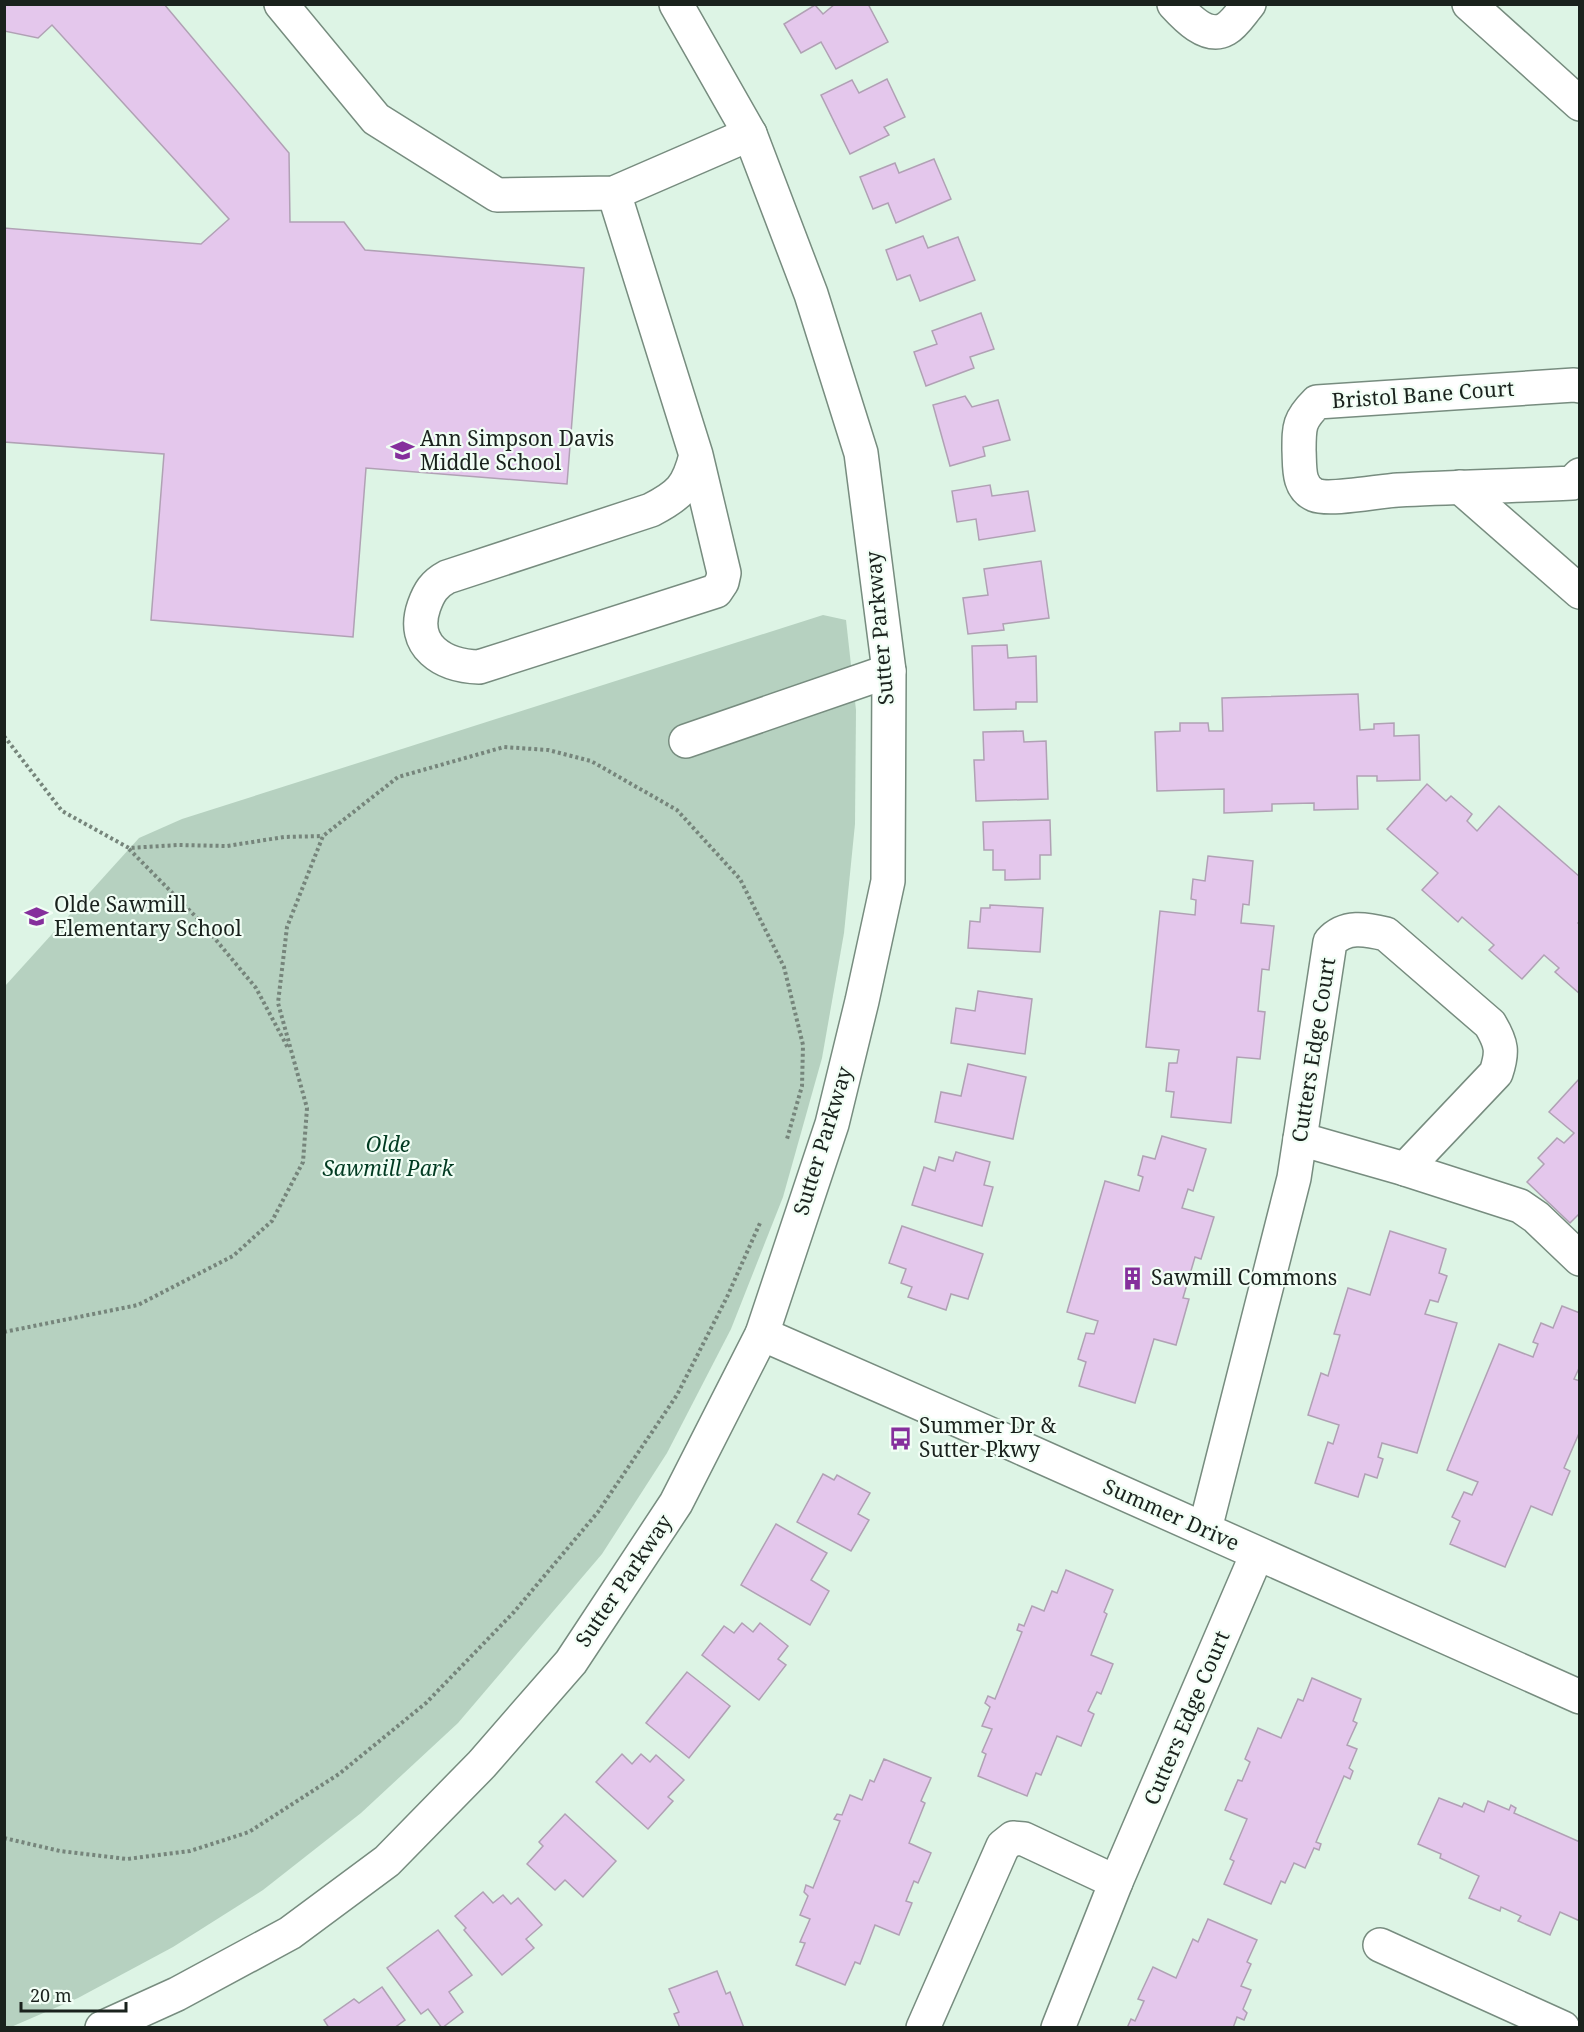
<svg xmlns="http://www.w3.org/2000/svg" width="1584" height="2032" font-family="'Noto Serif',serif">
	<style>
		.green { fill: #b6d1c0 }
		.building { fill: #e4c7ec; stroke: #b0a1b4; stroke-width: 1.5 }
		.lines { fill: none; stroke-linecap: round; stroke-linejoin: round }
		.minor-casing { stroke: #778c7f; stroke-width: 36 }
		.path { stroke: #76857b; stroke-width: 4; stroke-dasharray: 3 3; stroke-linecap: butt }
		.minor { stroke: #fff; stroke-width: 33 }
		.labels { text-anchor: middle; stroke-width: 4.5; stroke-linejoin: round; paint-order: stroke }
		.street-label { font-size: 21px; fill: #1a221d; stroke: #f1fef5 }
		.poi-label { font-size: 21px; fill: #1a221d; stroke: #f1fef5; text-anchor: start }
		.park-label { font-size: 21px; font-style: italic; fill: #013a21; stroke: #f1fef5 }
	</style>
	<rect width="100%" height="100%" fill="#ddf4e5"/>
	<path class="green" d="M823 615 846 620 856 710 855 824 844 933 822 1058 783 1197 731 1329 667 1453 602 1554 458 1723 361 1813 263 1890 173 1947 78 1998 11 2027H5V986L139 838 182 819Z"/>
	<g class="building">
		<path d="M4 4H164L289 153 290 222H344L365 250 584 268 567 484 366 468 353 637 151 620 164 454 4 442V228L201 244 229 219 52 25 38 38 4 31Z"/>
		<path d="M835 4H868L888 42 836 69 821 42 801 53 784 24 815 5 823 14Z"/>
		<path d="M887 79 905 117 884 127 889 135 850 154 821 95 852 80 859 93Z"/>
		<path d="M934 159 951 199 896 223 888 203 873 209 860 177 895 163 899 173Z"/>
		<path d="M923 236 928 248 958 237 975 280 920 301 910 275 897 280 886 250Z"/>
		<path d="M981 313 994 349 970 357 974 368 926 386 914 352 937 344 932 331Z"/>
		<path d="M965 396 972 407 998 400 1010 440 983 447 985 456 950 466 933 405Z"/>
		<path d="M990 485 992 496 1028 491 1035 531 979 540 976 519 957 522 952 491Z"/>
		<path d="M1041 561 1049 618 1003 624 1004 630 968 634 963 598 988 595 984 569Z"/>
		<path d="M1007 645 1008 658 1036 656 1037 702H1016V709L974 710 972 646Z"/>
		<path d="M1358 694 1360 730 1374 729V724L1394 723V736L1419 735 1420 780 1377 781V776H1357L1358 809 1314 810V803L1272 804V811L1224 813V789L1157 791 1155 732 1180 731V723H1208L1209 731H1223L1222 698Z"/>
		<path d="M1023 731 1024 742 1046 741 1048 799 976 801 974 760H984L983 732Z"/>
		<path d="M1427 784 1446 801 1451 796 1472 814 1467 821 1477 831 1499 806 1580 877V921L1578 923 1580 925V994L1555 972 1559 968 1544 955 1522 979 1489 950 1494 945 1462 917 1458 922 1422 890 1438 873 1387 829Z"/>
		<path d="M1050 820 1051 855H1040V879L1005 880V870H993V850H984L983 822Z"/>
		<path d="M1208 856 1253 861 1249 905 1243 904 1241 923 1274 926 1269 970 1262 969 1258 1011 1265 1012 1260 1059 1237 1057 1231 1123 1171 1117 1174 1092 1166 1091 1169 1063H1177L1179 1050 1146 1047 1160 911 1195 915 1196 900 1191 899 1193 879 1205 881Z"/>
		<path d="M990 905 1043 908 1040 952 968 948 970 921 980 922 981 908H990Z"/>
		<path d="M978 991 1032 999 1025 1054 951 1043 956 1008 975 1011Z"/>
		<path d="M968 1064 1026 1077 1013 1139 935 1122 941 1092 961 1096Z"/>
		<path d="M1580 1078V1213L1570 1223 1527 1182 1544 1164 1538 1158 1557 1138 1564 1143 1574 1133 1549 1112Z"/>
		<path d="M1162 1136 1206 1149 1193 1191 1188 1189 1182 1208 1214 1217 1201 1259 1195 1257 1183 1298 1189 1299 1176 1345 1154 1339 1135 1403 1079 1386 1086 1362 1078 1359 1086 1333 1094 1334 1098 1321 1067 1312 1105 1181 1139 1191 1143 1177 1138 1175 1143 1156 1155 1159Z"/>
		<path d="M956 1152 990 1162 984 1185 993 1187 982 1226 912 1205 924 1167 935 1171 939 1157 953 1161Z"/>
		<path d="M902 1226 983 1254 968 1299 951 1294 946 1310 908 1297 912 1287 901 1283 906 1269 889 1263Z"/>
		<path d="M1390 1231 1446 1249 1439 1273 1447 1276 1438 1302 1430 1300 1425 1314 1457 1323 1417 1453 1382 1443 1378 1457 1383 1459 1377 1478 1365 1474 1358 1497 1315 1483 1328 1442 1333 1444 1339 1425 1308 1415 1321 1373 1328 1376 1340 1335 1334 1334 1348 1288 1370 1295Z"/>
		<path d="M1562 1306 1580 1313V1366L1574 1379 1580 1381V1431L1564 1468 1570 1471 1552 1515 1531 1506 1505 1567 1450 1544 1460 1521 1452 1517 1464 1492 1472 1495 1478 1482 1447 1470 1499 1344 1533 1357 1538 1344 1533 1342 1541 1323 1553 1328Z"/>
		<path d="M823 1474 834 1480 837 1475 870 1493 858 1514 869 1520 851 1551 797 1522Z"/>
		<path d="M776 1524 827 1553 811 1580 829 1591 810 1625 741 1585Z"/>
		<path d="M1066 1570 1113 1590 1104 1612 1107 1614 1091 1655 1113 1664 1101 1694 1097 1692 1088 1711 1094 1714 1081 1746 1057 1736 1041 1775 1036 1773 1027 1796 978 1776 986 1754 982 1752 992 1729 982 1726 990 1707 985 1703 988 1696 995 1699 1022 1632 1017 1630 1019 1624 1024 1626 1032 1606 1044 1611 1052 1591 1057 1593Z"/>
		<path d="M742 1623 753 1632 760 1623 788 1646 778 1659 786 1665 759 1700 702 1655 724 1626 734 1633Z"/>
		<path d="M687 1672 730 1706 689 1758 646 1723Z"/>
		<path d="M1312 1678 1361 1699 1353 1721 1357 1723 1347 1745 1357 1749 1349 1768 1353 1771 1350 1779 1344 1776 1316 1842 1321 1844 1319 1850 1314 1848 1305 1868 1294 1863 1285 1883 1281 1881 1271 1904 1224 1884 1234 1861 1230 1859 1247 1819 1225 1810 1238 1780 1242 1781 1250 1762 1245 1759 1258 1728 1281 1738 1298 1699 1303 1701Z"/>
		<path d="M622 1754 632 1764 641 1754 650 1762 656 1755 684 1780 668 1797 673 1801 648 1829 596 1782Z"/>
		<path d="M884 1759 931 1778 921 1801 925 1803 909 1843 931 1853 918 1883 914 1881 906 1901 912 1903 899 1935 875 1925 860 1964 855 1962 845 1985 796 1965 805 1943 800 1942 810 1919 800 1915 808 1896 804 1892 806 1885 813 1888 840 1821 834 1819 837 1814 842 1815 850 1795 862 1800 870 1780 874 1782Z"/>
		<path d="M1439 1798 1462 1807 1464 1803 1484 1812 1488 1801 1509 1810 1511 1805 1516 1808 1514 1813 1580 1842V1921L1560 1912 1550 1935 1518 1921 1521 1916 1501 1907 1500 1911 1469 1898 1479 1876 1440 1858 1441 1854 1418 1844Z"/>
		<path d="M565 1814 616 1861 583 1897 565 1880 555 1890 527 1864 543 1846 539 1842Z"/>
		<path d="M483 1892 493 1903 503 1895 511 1904 518 1898 542 1925 526 1939 534 1948 502 1975 464 1930 466 1928 455 1916Z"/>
		<path d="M1208 1919 1257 1940 1247 1962 1251 1964 1241 1986 1251 1990 1243 2009 1247 2013 1244 2020 1237 2017 1233 2028H1127L1131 2019 1135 2021 1144 2001 1138 1999 1153 1967 1176 1978 1193 1939 1198 1942Z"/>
		<path d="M438 1930 472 1975 449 1992 463 2012 442 2028 428 2009 421 2014 387 1968Z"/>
		<path d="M717 1971 726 1994 730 1992 744 2028H680L674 2014 679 2012 669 1989Z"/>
		<path d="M382 1987 405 2020 394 2028H329L324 2020 354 1999 359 2003Z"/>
	</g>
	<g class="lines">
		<defs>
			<g id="minor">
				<path d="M281 4 376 119 497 195 614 193 750 134"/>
				<path d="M1174 4C1185 16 1207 40 1226 29 1235 24 1242 12 1249 4"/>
				<path d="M1469 4 1580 104"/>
				<path d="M614 193 696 455C688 487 680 495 651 510L447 577C434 584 429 592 424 606 410 646 443 666 479 667L716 591 722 582 724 573 696 455"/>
				<path d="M1580 386 1574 385 1317 402C1299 420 1299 426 1299 450 1300 466 1297 487 1315 495 1330 501 1379 491 1398 490 1456 487 1514 486 1572 483L1580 475"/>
				<path d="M1460 487 1580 592"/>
				<path d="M686 741 889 671"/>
				<path d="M1300 1139 1405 1169 1520 1206 1536 1217 1580 1259"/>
				<path d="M762 1334 1015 1445 1580 1697"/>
				<path d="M1205 1529 1294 1178 1330 942C1345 925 1366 929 1386 934L1490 1024C1502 1044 1503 1052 1496 1073L1405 1169"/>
				<path d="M1116 1882 1257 1554"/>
				<path d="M1380 1945 1563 2028"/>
				<path d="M102 2028 177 1994 290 1933 387 1861 482 1764 571 1662 676 1503 762 1334 832 1124 862 1001 888 881 889 671 861 453 811 294 750 134 676 4"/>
				<path d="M923 2028 1003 1846 1013 1838 1024 1839 1116 1882 1058 2028"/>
			</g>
		</defs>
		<use href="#minor" class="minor-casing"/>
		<g class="path">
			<path d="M4 736 62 811 129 848 178 845 227 846 284 837 323 836"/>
			<path d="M129 849 201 922 256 988 288 1048"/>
			<path d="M4 1332 138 1305 233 1256 272 1221 303 1162 307 1108 278 1003 287 927 323 836 398 777 504 747 548 750 591 761 677 810 740 879 784 967 803 1045 802 1086 787 1139"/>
			<path d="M4 1838 60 1851 127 1859 190 1851 249 1832 339 1774 426 1703 514 1612 598 1512 677 1395 727 1297 760 1223"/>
		</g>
		<use href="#minor" class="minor"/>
	</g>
	<defs>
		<symbol id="school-bare" viewBox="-9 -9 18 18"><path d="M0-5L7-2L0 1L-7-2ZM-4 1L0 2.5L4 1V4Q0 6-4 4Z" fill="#852f9c" stroke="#f1fef5" stroke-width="2.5" paint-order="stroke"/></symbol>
		<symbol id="building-bare" viewBox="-9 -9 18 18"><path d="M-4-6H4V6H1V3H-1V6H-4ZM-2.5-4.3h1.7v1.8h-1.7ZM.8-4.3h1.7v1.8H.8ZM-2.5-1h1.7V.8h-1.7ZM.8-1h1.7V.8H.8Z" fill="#852f9c" stroke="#f1fef5" stroke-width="2.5" paint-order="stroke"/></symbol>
		<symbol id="bus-bare" viewBox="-9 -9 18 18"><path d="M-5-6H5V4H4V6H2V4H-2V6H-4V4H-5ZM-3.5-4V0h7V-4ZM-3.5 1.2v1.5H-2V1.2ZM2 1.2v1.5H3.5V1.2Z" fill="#852f9c" stroke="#f1fef5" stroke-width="2.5" paint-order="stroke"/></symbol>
	</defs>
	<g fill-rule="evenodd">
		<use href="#school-bare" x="386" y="434" width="33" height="33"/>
		<use href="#school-bare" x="20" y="900" width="33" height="33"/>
		<use href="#building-bare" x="1116" y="1262" width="33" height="33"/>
		<use href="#bus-bare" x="884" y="1422" width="33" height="33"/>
	</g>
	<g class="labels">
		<g class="street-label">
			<text transform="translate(1423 395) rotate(-4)" y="7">Bristol Bane Court</text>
			<text transform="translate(880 628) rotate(-95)" y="7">Sutter Parkway</text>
			<text transform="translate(1314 1050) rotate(-81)" y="7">Cutters Edge Court</text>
			<text transform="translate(823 1141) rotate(-73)" y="7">Sutter Parkway</text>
			<text transform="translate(1171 1515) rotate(24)" y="7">Summer Drive</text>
			<text transform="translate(624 1581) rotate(-56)" y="7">Sutter Parkway</text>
			<text transform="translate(1187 1718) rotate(-67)" y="7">Cutters Edge Court</text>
		</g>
		<g class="poi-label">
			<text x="420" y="446">Ann Simpson Davis<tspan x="420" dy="24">Middle School</tspan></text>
			<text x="54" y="912">Olde Sawmill<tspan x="54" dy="24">Elementary School</tspan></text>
			<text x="1151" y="1285">Sawmill Commons</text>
			<text x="919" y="1433">Summer Dr &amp;<tspan x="919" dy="24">Sutter Pkwy</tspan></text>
		</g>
		<g class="park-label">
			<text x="388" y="1152">Olde<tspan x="388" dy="24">Sawmill Park</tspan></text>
		</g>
	</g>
	<rect width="1584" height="2032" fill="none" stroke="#1a221d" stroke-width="12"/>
	<path d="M21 2002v9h105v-9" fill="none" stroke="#1a221d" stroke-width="3"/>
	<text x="30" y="2002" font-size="18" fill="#1a221d" stroke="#f1fef5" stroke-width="4.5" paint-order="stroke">20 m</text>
</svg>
